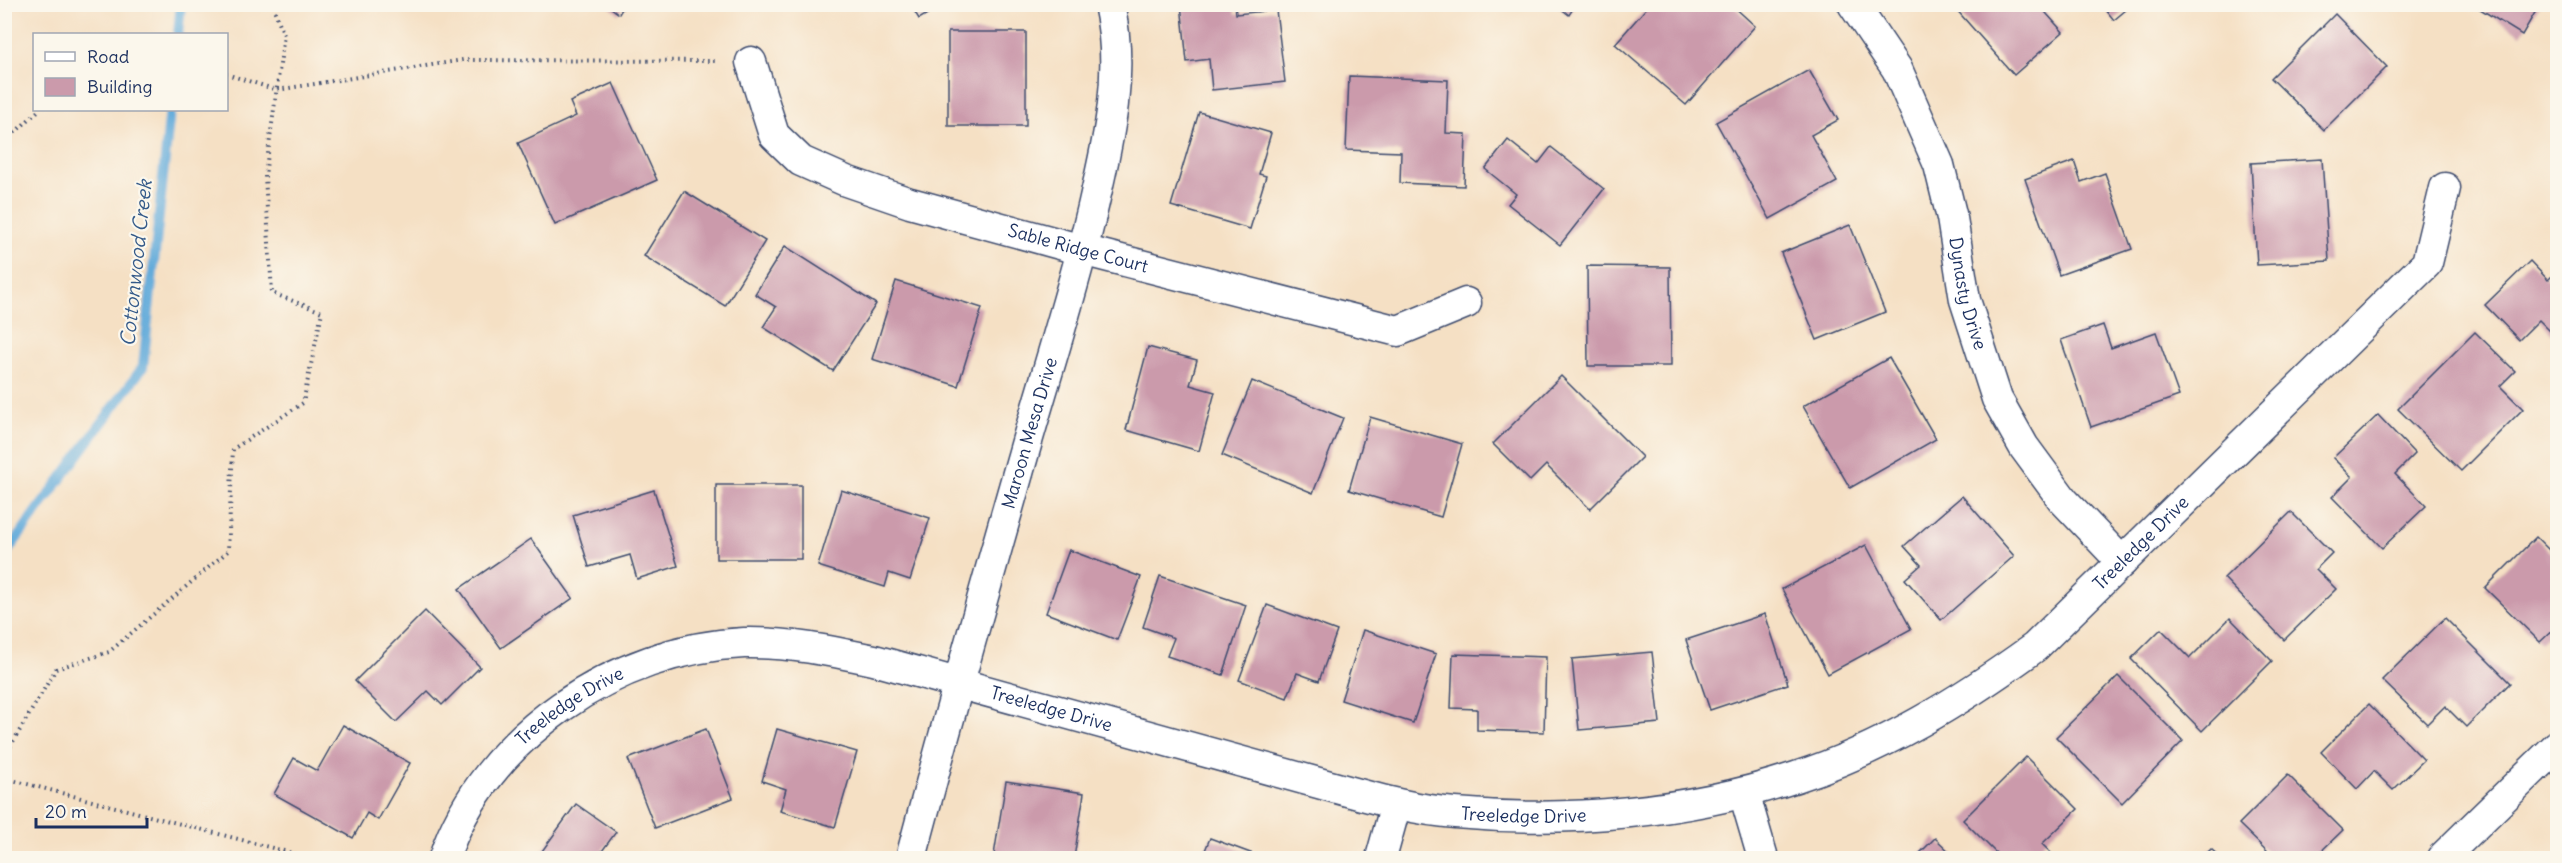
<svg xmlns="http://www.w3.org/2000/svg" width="2562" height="863" font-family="Delius,sans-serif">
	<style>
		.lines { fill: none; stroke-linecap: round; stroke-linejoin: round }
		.stream { stroke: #63abda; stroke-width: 10 }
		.building { fill: #cb9aab }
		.street-casing { stroke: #3c4a6d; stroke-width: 33 }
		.path { stroke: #3c4a6d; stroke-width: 4; stroke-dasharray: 1.5 4.5; stroke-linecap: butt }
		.street { stroke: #fff; stroke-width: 30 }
		.labels { text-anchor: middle; stroke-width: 4.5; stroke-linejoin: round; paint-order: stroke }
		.street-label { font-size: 18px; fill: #1b2f5e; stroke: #fbf7ec }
		.water-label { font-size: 20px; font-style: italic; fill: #345a89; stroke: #fbf7ec }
	</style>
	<rect width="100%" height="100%" fill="#fbf7ec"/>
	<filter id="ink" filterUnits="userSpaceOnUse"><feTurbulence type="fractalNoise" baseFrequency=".0167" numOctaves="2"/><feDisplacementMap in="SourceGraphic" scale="12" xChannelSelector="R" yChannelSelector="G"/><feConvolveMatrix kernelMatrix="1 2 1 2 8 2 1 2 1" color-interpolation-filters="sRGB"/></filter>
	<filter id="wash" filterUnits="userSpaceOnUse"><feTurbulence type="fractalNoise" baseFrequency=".008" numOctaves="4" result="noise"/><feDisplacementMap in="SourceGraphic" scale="24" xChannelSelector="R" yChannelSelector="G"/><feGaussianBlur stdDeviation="1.35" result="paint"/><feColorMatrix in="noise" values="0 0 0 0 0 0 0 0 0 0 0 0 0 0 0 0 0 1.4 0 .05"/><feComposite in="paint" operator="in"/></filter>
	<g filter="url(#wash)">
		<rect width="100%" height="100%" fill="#f5e0c4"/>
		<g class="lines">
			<g class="stream">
				<path d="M178 34 181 4"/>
				<path d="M4 556 143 367 170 110"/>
			</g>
		</g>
		<g id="blocks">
			<g class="building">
				<path d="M606 4H625L619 14Z"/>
				<path d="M910 4H944L919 19Z"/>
				<path d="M1181 4H1235L1236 14 1276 10 1285 82 1212 90 1209 59 1187 62Z"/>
				<path d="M1555 4H1576L1569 15Z"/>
				<path d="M1650 4H1731L1755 26 1686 105 1615 44Z"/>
				<path d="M1959 4H2038L2063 32 2014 75 1955 8Z"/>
				<path d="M2101 4H2133L2114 20Z"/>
				<path d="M2472 4H2540L2522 35Z"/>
				<path d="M2335 14 2387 67 2324 130 2271 78Z"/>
				<rect x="948" y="32" width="78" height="94"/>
				<path d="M1809 70 1838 120 1811 135 1837 182 1770 219 1716 122Z"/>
				<path d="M1349 76 1448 80 1446 133 1466 134 1464 186 1400 183 1401 152 1346 150Z"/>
				<path d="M613 83 657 180 555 225 518 143 576 116 570 102Z"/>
				<path d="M1199 112 1271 133 1259 174 1266 176 1250 229 1171 206Z"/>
				<path d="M1508 140 1538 164 1551 147 1604 189 1560 245 1508 204 1516 194 1485 169Z"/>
				<path d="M2322 159 2329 261 2257 265 2251 163Z"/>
				<path d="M2074 161 2081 182 2105 173 2132 249 2059 275 2025 179Z"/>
				<path d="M684 191 765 241 725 306 644 256Z"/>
				<path d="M1850 225 1885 312 1817 340 1781 253Z"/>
				<path d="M785 246 876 304 833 371 763 327 776 307 755 294Z"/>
				<path d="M2530 261 2548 280 2558 270V339L2539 320 2519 340 2485 305Z"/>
				<path d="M1587 266 1670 267 1671 366H1588Z"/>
				<path d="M896 281 982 308 958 386 872 359Z"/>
				<path d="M2103 325 2111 348 2156 332 2179 396 2091 427 2061 340Z"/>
				<path d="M2475 332 2515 371 2500 386 2523 409 2461 471 2398 409Z"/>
				<path d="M1148 347 1197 360 1190 385 1215 392 1199 451 1126 430Z"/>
				<path d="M1889 358 1936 439 1850 488 1803 406Z"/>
				<path d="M1561 376 1642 457 1590 509 1546 465 1530 481 1493 444Z"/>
				<path d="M1252 381 1343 418 1313 493 1222 455Z"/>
				<path d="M2378 415 2415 454 2395 474 2426 506 2382 548 2332 497 2352 477 2333 458Z"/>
				<path d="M1370 417 1462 444 1441 517 1349 490Z"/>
				<rect x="716" y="485" width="85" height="74"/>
				<path d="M654 490 678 566 637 579 630 555 589 567 573 515Z"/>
				<path d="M841 490 930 518 910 580 889 573 885 587 818 566Z"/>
				<path d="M1962 496 2014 556 1941 620 1905 579 1921 565 1904 546Z"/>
				<path d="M2291 512 2332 553 2316 569 2336 589 2284 640 2224 578Z"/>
				<path d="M2536 537 2558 559V625L2540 642 2485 588Z"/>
				<path d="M531 539 573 598 501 648 459 589Z"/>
				<path d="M1866 545 1911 629 1828 674 1782 589Z"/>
				<path d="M1069 550 1141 577 1117 640 1046 613Z"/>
				<path d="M1160 576 1246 605 1223 675 1167 656 1174 638 1143 627Z"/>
				<path d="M1267 605 1337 631 1319 681 1297 673 1287 698 1239 680Z"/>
				<path d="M425 611 480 667 442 705 428 691 396 722 355 681Z"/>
				<path d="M1765 614 1788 684 1710 710 1686 640Z"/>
				<path d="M2230 618 2272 661 2202 731 2131 659 2161 629 2190 658Z"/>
				<path d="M2445 618 2510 683 2466 727 2445 706 2427 724 2382 680Z"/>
				<path d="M1363 630 1436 654 1413 723 1341 700Z"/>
				<path d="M1652 652 1660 723 1579 730 1572 659Z"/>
				<path d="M1453 654 1546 657 1544 732 1477 730V709L1451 708Z"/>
				<path d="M2118 676 2183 741 2122 803 2056 737Z"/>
				<path d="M2369 704 2424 760 2393 790 2374 771 2357 789 2321 752Z"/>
				<path d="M343 725 410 763 378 820 367 813 353 838 274 794 294 758 317 771Z"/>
				<path d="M706 729 733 798 655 828 628 759Z"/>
				<path d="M777 729 857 752 835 827 780 811 786 789 762 781Z"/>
				<path d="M2026 757 2078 809 2042 844 2056 858H2001L1963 820Z"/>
				<path d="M2288 775 2343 830 2314 858H2274L2239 824Z"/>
				<path d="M1006 781 1084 793 1074 858H1017L994 855Z"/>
				<path d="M576 804 616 832 602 851 612 858H537Z"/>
				<path d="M1210 838 1264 858H1202Z"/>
				<path d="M1935 838 1956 858H1915Z"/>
				<path d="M2211 849 2221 858H2202Z"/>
			</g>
		</g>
	</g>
	<g filter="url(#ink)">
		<use href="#blocks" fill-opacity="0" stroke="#3c4a6d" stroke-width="1.5"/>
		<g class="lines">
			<defs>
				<g id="street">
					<path id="s1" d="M1853 4 1897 69 1939 165 1952 218 1965 300 1997 399 2024 447 2063 500 2122 562"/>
					<path id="s2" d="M751 62 774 135 801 161 846 181 910 203 1082 250 1398 331 1466 303"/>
					<path d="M1744 793 1763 858"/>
					<path id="s3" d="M444 858C484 736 618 648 744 643 788 642 831 651 874 660L1344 790C1380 800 1417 810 1455 813 1568 823 1688 813 1796 777 1883 749 1962 700 2035 647L2427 263 2445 188"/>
					<path id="s4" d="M911 858C948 718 988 578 1028 438 1050 362 1074 287 1092 211 1108 142 1125 74 1109 4"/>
					<path d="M1381 858 1396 804"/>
					<path d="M2442 858 2558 745"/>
				</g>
			</defs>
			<use href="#street" class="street-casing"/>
			<g class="path">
				<path d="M226 74 277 90 463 60 719 61"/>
				<path d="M4 147 7 140 39 110"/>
				<path d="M4 757 56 669 109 652 228 551 233 449 303 403 322 312 272 293 265 176 284 35 272 4"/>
				<path d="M4 778 311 858"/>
			</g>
			<use href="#street" class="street"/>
		</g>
	</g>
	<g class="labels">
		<g class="street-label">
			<text dy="6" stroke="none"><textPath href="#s2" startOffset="405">Sable Ridge Court</textPath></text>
			<text dy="6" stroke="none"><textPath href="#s1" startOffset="315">Dynasty Drive</textPath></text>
			<text dy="6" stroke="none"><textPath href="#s4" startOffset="441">Maroon Mesa Drive</textPath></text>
			<text dy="6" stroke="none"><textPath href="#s3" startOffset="1890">Treeledge Drive</textPath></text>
			<text dy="6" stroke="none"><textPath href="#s3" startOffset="202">Treeledge Drive</textPath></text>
			<text dy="6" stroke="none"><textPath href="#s3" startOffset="706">Treeledge Drive</textPath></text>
			<text dy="6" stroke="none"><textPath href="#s3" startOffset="1192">Treeledge Drive</textPath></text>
		</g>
		<g class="water-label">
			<text transform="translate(136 263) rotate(-84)" y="7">Cottonwood Creek</text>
		</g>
	</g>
	<rect width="2562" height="863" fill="none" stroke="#fbf7ec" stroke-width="24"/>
	<rect x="33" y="33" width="195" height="78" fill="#fbf7ec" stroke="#a1a7b3" stroke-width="1.5"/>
	<rect x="45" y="52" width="30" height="9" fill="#ffffff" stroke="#a1a7b3" stroke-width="1.5"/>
	<text x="87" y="63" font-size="18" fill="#1b2f5e">Road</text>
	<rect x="45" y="78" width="30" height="18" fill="#cb9aab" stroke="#a1a7b3" stroke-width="1.5"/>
	<text x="87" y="93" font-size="18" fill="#1b2f5e">Building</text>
	<path d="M36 818v9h111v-9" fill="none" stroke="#1b2f5e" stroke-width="3"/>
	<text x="45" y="818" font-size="18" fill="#1b2f5e" stroke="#fbf7ec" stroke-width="4.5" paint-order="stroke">20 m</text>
</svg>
